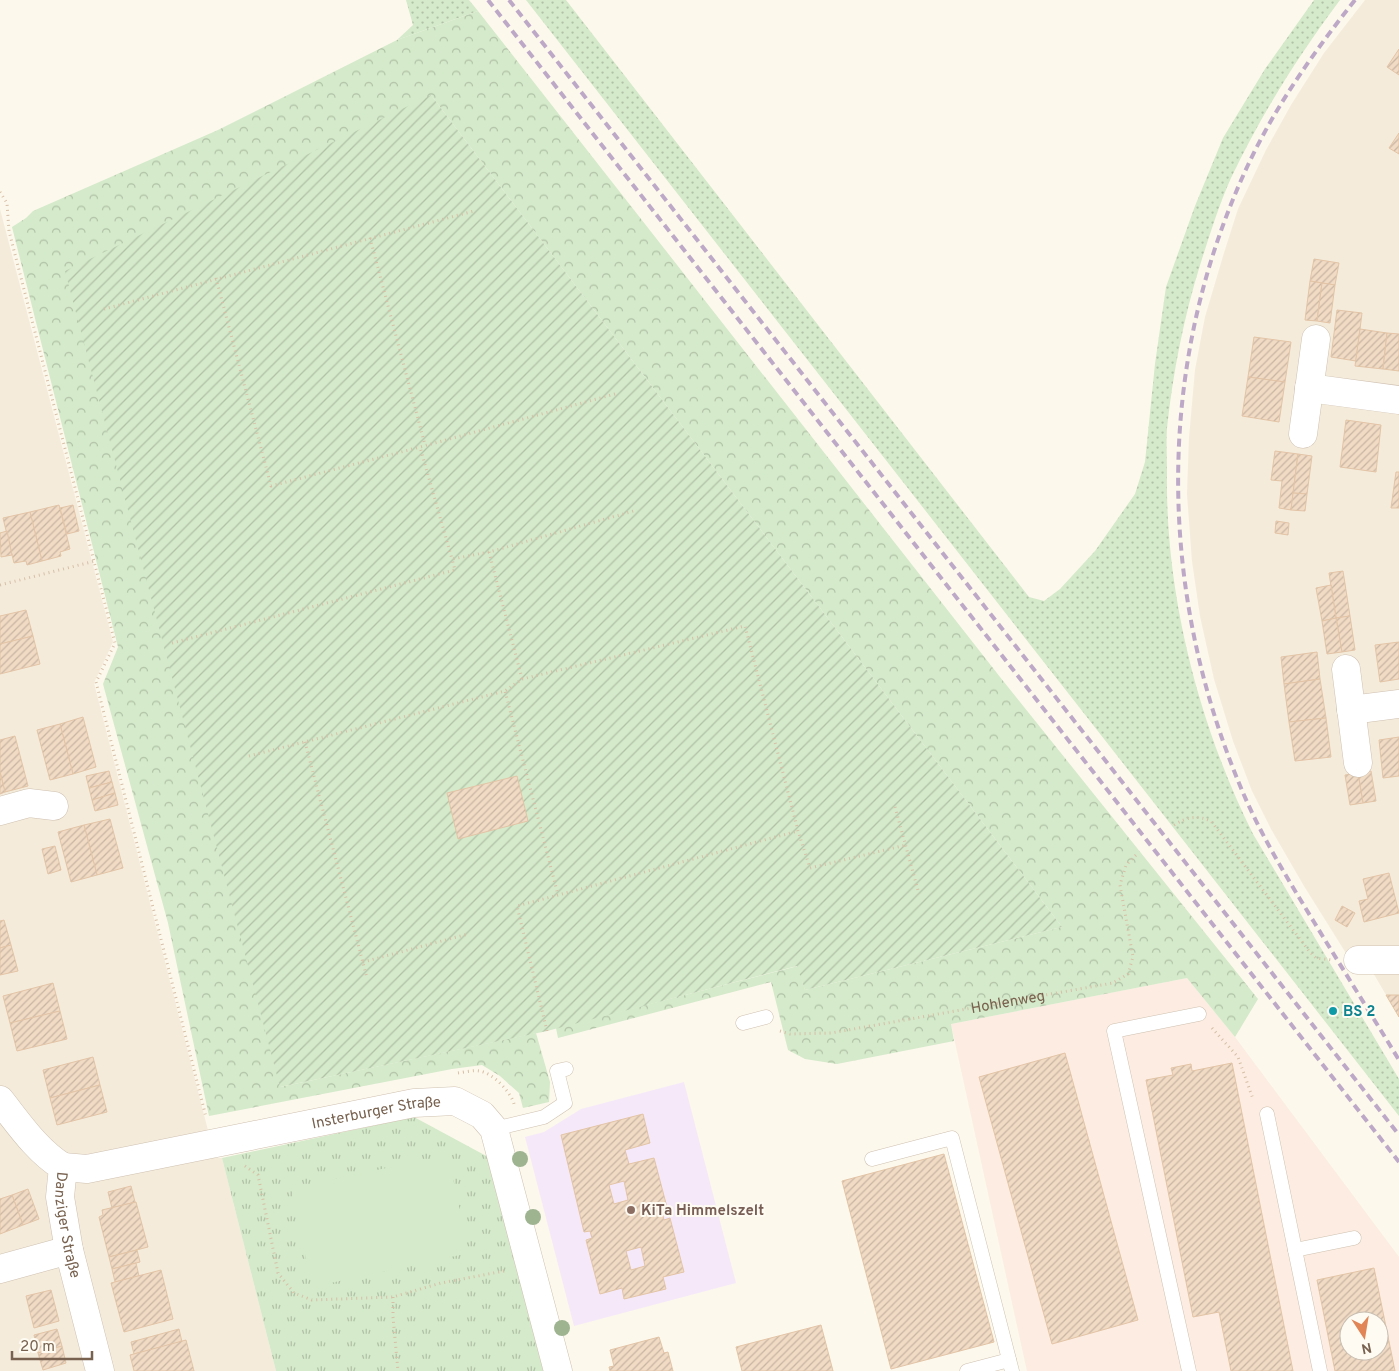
<svg xmlns="http://www.w3.org/2000/svg" width="1399" height="1371" font-family="Overpass,sans-serif">
	<style>
		.residential { fill: #f4ebdb }
		.commercial { fill: #fcece1; fill-rule: evenodd }
		.education { fill: #f5e9f9 }
		.grass { fill: url(#grass-dots) }
		.forest { fill: url(#forest-crowns) }
		.park { fill: url(#park-tufts) }
		.garden { fill: url(#garden-furrows) }
		.pitch { fill: #d4eaca }
		.building { fill: url(#building-hatch); stroke: #e3c4a6; fill-rule: evenodd }
		.lines { fill: none; stroke-linecap: round; stroke-linejoin: round }
		.service-casing { stroke: #cfc1b1; stroke-width: 15 }
		.minor-casing { stroke: #cfc1b1; stroke-width: 29 }
		.path { stroke: #d7bfa7; stroke-width: 3; stroke-dasharray: 1 4; stroke-linecap: butt }
		.service { stroke: #fff; stroke-width: 14 }
		.minor { stroke: #fff; stroke-width: 28 }
		.rail { stroke: #bda9c7; stroke-width: 4; stroke-dasharray: 8 5; stroke-linecap: butt }
		.tree { fill: #9eb491 }
		.culture-dot { fill: #0f9aa8; stroke: #fefbf3; stroke-width: 2 }
		.education-dot { fill: #8d6e63; stroke: #fefbf3; stroke-width: 2 }
		.labels { text-anchor: middle; stroke-width: 4; stroke-linejoin: round; paint-order: stroke }
		.street-label { font-size: 15px; fill: #78624f; stroke: #fefbf3 }
		.culture-label { font-size: 15px; font-weight: bold; fill: #0d838f; stroke: #fefbf3; text-anchor: start }
		.education-label { font-size: 15px; font-weight: bold; fill: #785e54; stroke: #fefbf3; text-anchor: start }
	</style>
	<defs>
		<pattern id="grass-dots" width="8" height="8" patternUnits="userSpaceOnUse" patternTransform="scale(1.25)"><rect width="8" height="8" fill="#d4eaca"/><path d="M2 2h.1M6 6h.1" fill="none" stroke="#b1c1a6" stroke-width="1.8" stroke-linecap="round"/></pattern>
		<pattern id="forest-crowns" width="20" height="18" patternUnits="userSpaceOnUse" patternTransform="scale(1.25)"><rect width="20" height="18" fill="#d4eaca"/><path d="M2 6a3 3 0 1 1 6 0M12 15a3 3 0 1 1 6 0" fill="none" stroke="#b1c1a6"/></pattern>
		<pattern id="park-tufts" width="24" height="20" patternUnits="userSpaceOnUse" patternTransform="scale(1.25)"><rect width="24" height="20" fill="#d4eaca"/><path d="M3 7l-1-3M5 7V3M7 7l1-3M15 17l-1-3M17 17v-4M19 17l1-3" fill="none" stroke="#b1c1a6"/></pattern>
		<pattern id="garden-furrows" width="10" height="10" patternUnits="userSpaceOnUse" patternTransform="scale(1.25)"><rect width="10" height="10" fill="#d4eaca"/><path d="M-1 1l2-2M0 10L10 0M9 11l2-2" fill="none" stroke="#b1c1a6"/></pattern>
		<pattern id="building-hatch" width="6" height="6" patternUnits="userSpaceOnUse" patternTransform="scale(1.25)"><rect width="6" height="6" fill="#f1dbc5"/><path d="M-1 1l2-2M0 6l6-6M5 7l2-2" fill="none" stroke="#c8b5a2"/></pattern>
	</defs>
	<rect width="100%" height="100%" fill="#fcf8ec"/>
	<g class="residential">
		<path d="M1365 0H1399V1017L1365 959 1349 958 1304 886 1271 829 1252 791 1233 741 1214 679 1200 616 1192 561 1187 494 1189 438 1195 370 1205 317 1224 253 1238 209 1266 150 1291 105 1324 53Z"/>
		<path d="M0 209 113 642 94 683 215 1158H222L276 1371H0Z"/>
	</g>
	<path class="commercial" d="M1187 978 1235 1037 1399 1257V1371H1027L951 1024ZM1349 1321H1379V1351H1349Z"/>
	<path class="education" d="M684 1082 736 1283 574 1326 525 1137 544 1132 581 1109Z"/>
	<g class="grass">
		<path d="M406 0H469L478 11 397 40 413 25Z"/>
		<path d="M526 0H566L1029 597 1044 601 1060 589 1095 551 1135 494 1145 462 1155 364 1166 287 1195 206 1223 138 1265 69 1314 0H1340C1298 56 1261 115 1231 178 1219 205 1210 234 1201 262 1184 316 1173 372 1167 428 1166 443 1167 458 1167 473 1165 594 1199 726 1253 834L1399 1079V1116Z"/>
	</g>
	<path class="forest" d="M478 11 1000 677 1258 999 1235 1037 1187 978 951 1024 954 1041 837 1064 805 1059 788 1050 771 982 558 1038 556 1028 798 966 805 990 1062 927 431 95 280 1087 536 1033 550 1082 549 1102 523 1108 519 1093 500 1076 482 1065 452 1069 209 1116 168 923 103 684 118 647 12 227 26 218 33 211 218 130 397 40Z"/>
	<path class="park" d="M414 1117 490 1158 545 1371H276L222 1158Z"/>
	<path class="garden" d="M431 95 1062 927 805 990 797 966 547 1031 280 1087 65 271Z"/>
	<path class="pitch" d="M448 1155 469 1253 312 1287 291 1188Z"/>
	<g class="building">
		<path d="M1399 49V75L1387 67Z"/>
		<path d="M1399 133V154L1389 148Z"/>
		<path d="M1314 259 1339 263 1335 285 1310 281Z"/>
		<path d="M1310 281 1322 283 1317 321 1305 320Z"/>
		<path d="M1322 283 1335 285 1330 323 1317 321Z"/>
		<path d="M1337 310 1362 313 1356 361 1331 357Z"/>
		<path d="M1360 329 1387 333 1383 369 1355 366Z"/>
		<path d="M1387 333 1399 334V371L1383 369Z"/>
		<path d="M1254 337 1291 342 1285 382 1248 377Z"/>
		<path d="M1248 377 1285 382 1279 422 1242 416Z"/>
		<path d="M1346 420 1381 425 1376 472 1340 467Z"/>
		<path d="M1275 451 1298 454 1291 510 1279 508 1282 481 1271 480Z"/>
		<path d="M1298 454 1312 456 1307 494 1293 493Z"/>
		<path d="M1396 472H1399V508H1391Z"/>
		<path d="M1293 493 1307 494 1305 511 1291 510Z"/>
		<path d="M59 505 70 549 60 552 61 556 42 561 30 512Z"/>
		<path d="M73 505 79 531 67 534 60 508Z"/>
		<path d="M30 512 42 561 27 565 26 561 14 563 3 518Z"/>
		<path d="M1276 521 1289 523 1288 535 1275 533Z"/>
		<path d="M7 531 12 555 1 557 0 533Z"/>
		<path d="M1343 571 1350 616 1336 618 1329 573Z"/>
		<path d="M1331 585 1336 618 1322 621 1316 588Z"/>
		<path d="M26 610 33 636 0 644V616Z"/>
		<path d="M1350 616 1355 650 1342 652 1336 618Z"/>
		<path d="M1336 618 1342 652 1327 654 1322 621Z"/>
		<path d="M33 636 40 664 0 674V644Z"/>
		<path d="M1399 642V679L1380 682 1375 645Z"/>
		<path d="M1317 652 1320 679 1284 684 1281 657Z"/>
		<path d="M1320 679 1326 718 1289 722 1284 684Z"/>
		<path d="M83 717 96 767 73 774 60 724Z"/>
		<path d="M1326 718 1331 757 1295 761 1289 722Z"/>
		<path d="M60 724 73 774 50 780 37 730Z"/>
		<path d="M15 736 28 786 5 792 0 772V740Z"/>
		<path d="M1399 737V776L1383 778 1379 740Z"/>
		<path d="M109 771 112 782 89 788 86 776Z"/>
		<path d="M1371 771 1376 801 1363 803 1358 773Z"/>
		<path d="M0 772 5 792 0 794Z"/>
		<path d="M1358 773 1363 803 1350 805 1345 775Z"/>
		<path d="M517 776 528 821 458 839 447 793Z"/>
		<path d="M112 782 115 793 92 800 89 788Z"/>
		<path d="M115 793 118 805 95 811 92 800Z"/>
		<path d="M110 819 123 868 97 875 84 825Z"/>
		<path d="M84 825 97 875 71 882 58 832Z"/>
		<path d="M55 846 61 870 48 874 42 849Z"/>
		<path d="M1389 873 1399 913 1364 922 1359 901 1368 899 1363 879Z"/>
		<path d="M1342 906 1355 913 1347 927 1335 920Z"/>
		<path d="M4 920 11 945 0 948V921Z"/>
		<path d="M11 945 18 971 0 975V948Z"/>
		<path d="M53 983 60 1011 10 1023 3 996Z"/>
		<path d="M1386 995H1399V1017Z"/>
		<circle cx="1333" cy="1011" r="4"/>
		<path d="M60 1011 67 1039 17 1051 10 1023Z"/>
		<path d="M1065 1053 1138 1320 1052 1344 979 1077Z"/>
		<path d="M93 1057 100 1085 50 1098 43 1070Z"/>
		<path d="M1232 1063 1293 1371H1231L1219 1312 1193 1317 1146 1080 1173 1075 1171 1068 1191 1064 1192 1071Z"/>
		<path d="M100 1085 107 1112 57 1125 50 1098Z"/>
		<path d="M643 1114 650 1143 625 1150 629 1164 654 1158 668 1211 662 1212 664 1220 670 1218 684 1272 663 1277 666 1289 624 1299 622 1288 600 1294 586 1240 592 1238 590 1231 584 1232 561 1135ZM624 1181 628 1200 614 1204 609 1185ZM641 1247 645 1266 631 1270 626 1251Z"/>
		<path d="M944 1154 994 1342 891 1369 842 1181Z"/>
		<path d="M131 1186 135 1202 112 1208 108 1192Z"/>
		<path d="M28 1189 39 1219 23 1225 12 1195Z"/>
		<path d="M12 1195 23 1225 0 1234V1199Z"/>
		<path d="M136 1202 148 1247 109 1257 99 1217 103 1215 102 1210Z"/>
		<path d="M137 1250 140 1262 112 1269 109 1257Z"/>
		<path d="M136 1263 139 1276 115 1282 112 1269Z"/>
		<path d="M1374 1268 1395 1371H1335L1317 1280ZM1349 1321H1379V1351H1349Z"/>
		<path d="M161 1270 173 1319 124 1332 111 1283Z"/>
		<path d="M51 1290 59 1321 34 1328 26 1296Z"/>
		<path d="M821 1325 833 1371H742L736 1347Z"/>
		<path d="M57 1329 62 1346 38 1353 34 1335Z"/>
		<path d="M179 1329 182 1342 134 1354 131 1342Z"/>
		<path d="M659 1337 664 1353 668 1352 673 1371H610L609 1367 614 1366 610 1350Z"/>
		<path d="M186 1340 194 1371H134L130 1355Z"/>
		<path d="M62 1346 66 1363 43 1370 38 1353Z"/>
	</g>
	<g class="lines">
		<defs>
			<g id="service">
				<path d="M743 1023 766 1017"/>
				<path d="M1267 1114 1320 1371"/>
				<path d="M494 1129 544 1117 565 1103 557 1071 566 1069"/>
				<path d="M872 1159 952 1138 1012 1371"/>
				<path d="M1295 1250 1354 1238"/>
				<path d="M967 1371 1009 1360"/>
				<path d="M1189 1371 1114 1031 1199 1014"/>
			</g>
			<g id="minor">
				<path d="M1309 388 1399 400"/>
				<path d="M1303 434 1316 339"/>
				<path d="M1346 669 1358 763"/>
				<path d="M1351 710 1399 704"/>
				<path d="M0 811 29 803 54 806"/>
				<path d="M1358 960H1399"/>
				<path id="s2" d="M0 1100C19 1124 37 1151 63 1167L60 1197 69 1250 100 1371"/>
				<path id="s3" d="M63 1167 87 1169 414 1103 455 1101 482 1115 494 1129 558 1371"/>
				<path d="M0 1269 69 1250"/>
			</g>
		</defs>
		<use href="#service" class="service-casing"/>
		<use href="#minor" class="minor-casing"/>
		<g class="path">
			<path d="M0 192 7 203 9 231 115 643 96 682 206 1117"/>
			<path d="M370 238 425 445"/>
			<path d="M216 278 271 486 420 447"/>
			<path d="M104 309 474 211"/>
			<path d="M615 394 420 447 452 559 489 552 637 510"/>
			<path d="M489 552 522 679 505 691"/>
			<path d="M0 585 95 561"/>
			<path d="M172 643 455 570 452 559"/>
			<path d="M522 679 745 626 798 831 810 868 906 845"/>
			<path d="M305 742 367 978"/>
			<path d="M249 756 505 691 558 895"/>
			<path d="M895 807 919 894"/>
			<path d="M1174 825C1187 817 1197 815 1211 821L1309 951 1316 958 1332 960"/>
			<path d="M363 962 468 934"/>
			<path d="M1212 1028 1238 1057 1253 1099"/>
			<path d="M547 1031 517 906 798 831"/>
			<path id="s1" d="M780 1031 790 1034 831 1033 1113 983 1128 974 1133 957 1120 885 1126 865 1138 853"/>
			<path d="M458 1073C465 1072 473 1070 479 1071 492 1072 511 1092 514 1104"/>
			<path d="M245 1166 258 1175 278 1273 294 1293 312 1300 393 1297 441 1283 504 1271"/>
			<path d="M393 1297V1317L398 1371"/>
		</g>
		<use href="#service" class="service"/>
		<use href="#minor" class="minor"/>
		<g class="rail">
			<path d="M488 0 1399 1162"/>
			<path d="M509 0 1399 1135"/>
			<path d="M1355 0C1314 52 1276 105 1248 165 1154 366 1157 593 1244 795 1263 839 1289 881 1314 922 1342 968 1371 1014 1399 1060"/>
		</g>
	</g>
	<g class="tree">
		<circle cx="520" cy="1159" r="8"/>
		<circle cx="533" cy="1217" r="8"/>
		<circle cx="562" cy="1328" r="8"/>
	</g>
	<circle class="culture-dot" cx="1333" cy="1011" r="5"/>
	<circle class="education-dot" cx="631" cy="1210" r="5"/>
	<g class="labels">
		<g class="street-label">
			<text dy="5" stroke="none"><textPath href="#s1" startOffset="231">Hohlenweg</textPath></text>
			<text dy="5" stroke="none"><textPath href="#s3" startOffset="319">Insterburger Straße</textPath></text>
			<text dy="5" stroke="none"><textPath href="#s2" startOffset="151">Danziger Straße</textPath></text>
		</g>
		<g class="culture-label">
			<text x="1343" y="1016">BS 2</text>
		</g>
		<g class="education-label">
			<text x="641" y="1215">KiTa Himmelszelt</text>
		</g>
	</g>
	<g transform="translate(1364 1336) rotate(168)"><circle r="24" fill="#fefbf3" stroke="#c8beb1"/>
	<path d="M0-4L9 19L0 12L-9 19Z" fill="#e18557"/>
	<text y="-8" font-size="14" font-weight="bold" text-anchor="middle" fill="#78624f">N</text>
	</g>
	<path d="M12 1351v8h80v-8" fill="none" stroke="#78624f" stroke-width="2.5"/>
	<text x="20" y="1351" font-size="15" fill="#78624f" stroke="#fefbf3" stroke-width="4" paint-order="stroke">20 m</text>
</svg>
